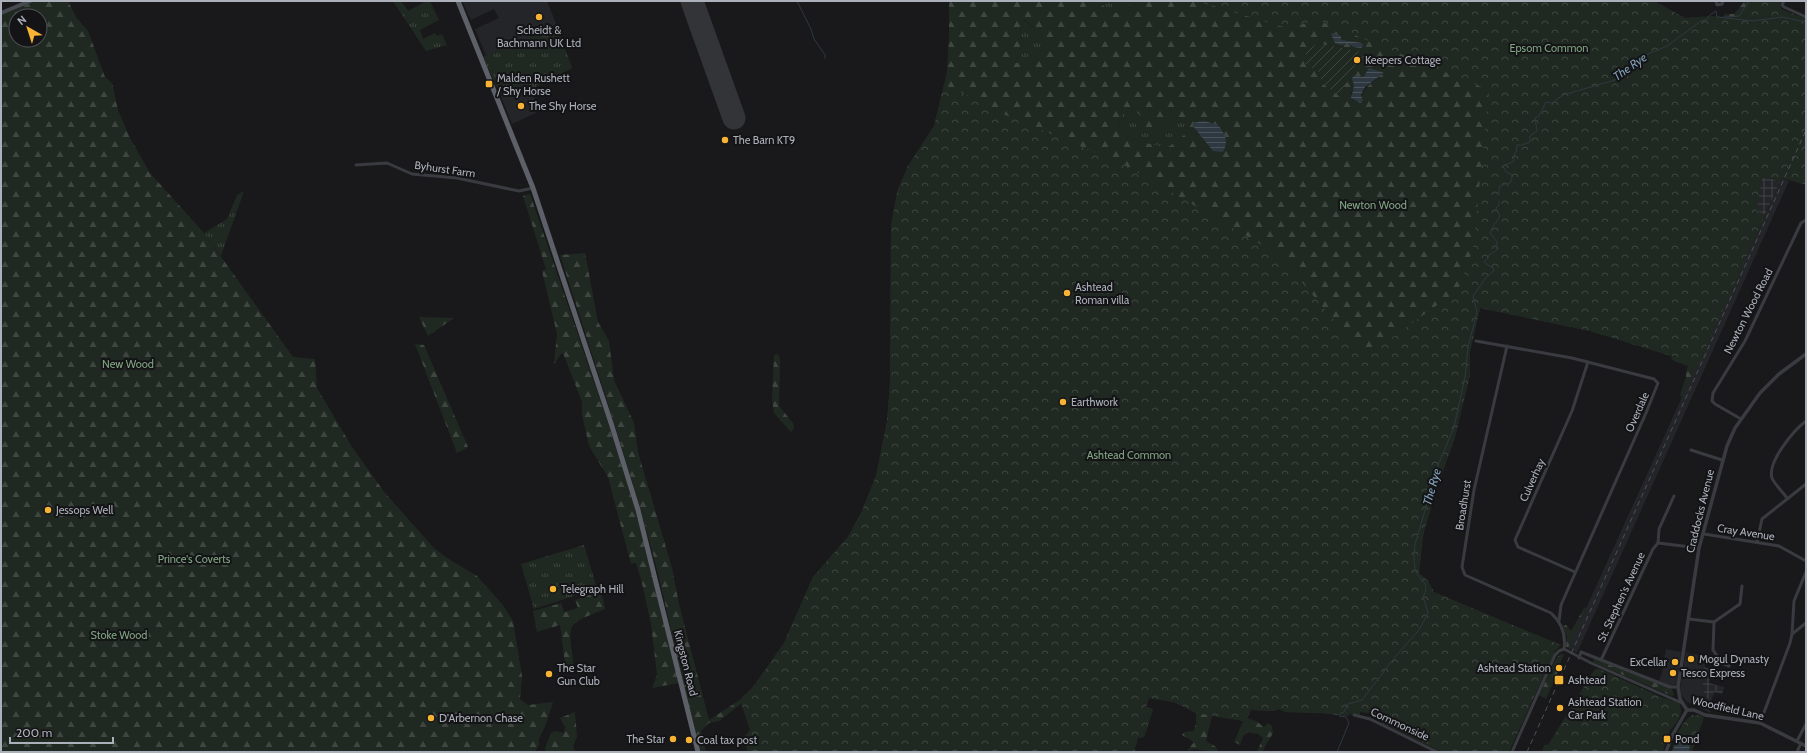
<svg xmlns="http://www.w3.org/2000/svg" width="1807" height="753" font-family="Cabin,sans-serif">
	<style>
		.built { fill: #242528 }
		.industrial { fill: url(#industrial-grid) }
		.grass { fill: url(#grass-tufts) }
		.forest { fill: url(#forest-firs); fill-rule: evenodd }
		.park { fill: url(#park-crowns) }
		.garden { fill: url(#garden-furrows) }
		.water { fill: url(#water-rules) }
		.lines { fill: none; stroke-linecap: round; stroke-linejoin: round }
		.stream { stroke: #2e3840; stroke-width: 1 }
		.runway { stroke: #323438; stroke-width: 23 }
		.minor { stroke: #393b40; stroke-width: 3 }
		.tertiary { stroke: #393b40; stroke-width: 3.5 }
		.secondary { stroke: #474a50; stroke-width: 4 }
		.trunk { stroke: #5d6068; stroke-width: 5 }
		.rail { stroke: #4c4f55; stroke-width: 1; stroke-dasharray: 5 4; stroke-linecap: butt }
		.poi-dot { fill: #f7b334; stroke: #141416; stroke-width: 1.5 }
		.labels { text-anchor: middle; stroke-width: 4; stroke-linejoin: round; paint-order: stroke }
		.poi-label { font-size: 11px; fill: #abb0bb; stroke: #141416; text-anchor: start }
		.park-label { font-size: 11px; fill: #81a683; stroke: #141416 }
		.street-label { font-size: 11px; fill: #abb0bb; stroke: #141416 }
		.water-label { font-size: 12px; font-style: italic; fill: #819eb6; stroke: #141416 }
	</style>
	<defs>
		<pattern id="industrial-grid" width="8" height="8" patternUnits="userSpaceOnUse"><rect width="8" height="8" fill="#242528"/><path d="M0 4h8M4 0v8" fill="none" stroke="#414245"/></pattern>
		<pattern id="grass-tufts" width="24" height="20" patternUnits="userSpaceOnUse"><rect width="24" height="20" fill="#202921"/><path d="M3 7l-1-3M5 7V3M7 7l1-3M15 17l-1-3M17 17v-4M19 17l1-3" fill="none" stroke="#3e463f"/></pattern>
		<pattern id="forest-firs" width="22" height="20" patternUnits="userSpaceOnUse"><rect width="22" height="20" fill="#202921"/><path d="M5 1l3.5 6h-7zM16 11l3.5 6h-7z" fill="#3e463f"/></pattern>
		<pattern id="park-crowns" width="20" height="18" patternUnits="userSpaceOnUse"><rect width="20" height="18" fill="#202921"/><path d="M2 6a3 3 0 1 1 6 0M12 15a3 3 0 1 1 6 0" fill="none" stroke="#3e463f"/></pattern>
		<pattern id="garden-furrows" width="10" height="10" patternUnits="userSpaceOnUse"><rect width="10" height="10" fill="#202921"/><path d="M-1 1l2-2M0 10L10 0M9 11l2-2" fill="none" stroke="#3e463f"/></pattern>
		<pattern id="water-rules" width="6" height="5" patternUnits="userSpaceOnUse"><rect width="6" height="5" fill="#2e3840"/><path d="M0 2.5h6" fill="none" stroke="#4a525a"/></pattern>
	</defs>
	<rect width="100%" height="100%" fill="#19191b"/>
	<g class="built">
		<path d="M462 1H547L557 26 486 56 475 29 499 18 494 9 471 20Z"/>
		<path d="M527 81 540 111 512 124 500 94Z"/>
		<path d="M1782 178 1789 181 1577 653 1568 648 1697 364 1699 363Z"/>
		<path d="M1666 649 1681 652 1677 684 1670 686 1659 681 1662 673Z"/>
		<path d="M1686 651 1687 653 1707 656 1702 677 1705 697 1711 700 1708 704 1712 706 1710 713 1686 701 1681 694 1680 689Z"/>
	</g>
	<g class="industrial">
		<path d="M1762 178H1769L1780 182 1765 215 1756 211Z"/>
		<path d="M1704 667 1713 670 1709 683 1724 687 1722 694 1715 692 1711 700 1705 697 1702 677Z"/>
	</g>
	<g class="grass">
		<path d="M393 1H401L408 11 427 1H430L439 20 420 30 423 39 435 33 437 36 442 34 447 45 426 51Z"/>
		<path d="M1098 1H1132L1128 12 1112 13Z"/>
		<path d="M1023 20 1042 33 1046 53 1033 63H1015L1022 41 1020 29Z"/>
		<path d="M557 26 572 68 531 90 527 81 500 94 483 57Z"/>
		<path d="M1131 107 1154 129 1178 117 1187 121 1188 132 1167 148 1138 141 1120 133C1118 120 1120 114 1131 107Z"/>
		<path d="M244 191 221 256 204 233 227 219 237 195Z"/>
		<path d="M584 545 596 585 592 590 534 609 521 564Z"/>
	</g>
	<g class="forest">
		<path d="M33 1H68L76 17 88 31 105 77 112 83 118 110 130 138 150 173 204 233 293 357 315 359 317 388 352 447 385 493 434 548 447 558 477 576 503 605 513 621 522 676 520 699 528 705 553 702 546 724 539 739V745L535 752H1V15ZM16 16H40V40H16Z"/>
		<path d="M949 1H1098L1112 13 1128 12 1132 1H1654L1685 18 1704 17 1762 178 1756 211 1765 215 1699 364H1697L1682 398 1680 395 1686 377V372L1688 366 1672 360 1671 356 1590 331 1480 308 1470 352V375L1455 437 1435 494 1423 535 1419 573 1428 581 1364 712H1360L1359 715 1349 714 1348 716 1322 713 1286 712 1278 709 1275 711 1251 710 1247 718 1256 721 1264 727 1268 723 1272 726 1273 733 1262 752H1257L1263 738 1258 734 1248 732 1243 736 1240 745 1234 742 1243 721 1212 716 1206 741 1216 747 1218 752 1194 749 1187 751 1194 742 1182 735 1184 732 1194 731 1196 723V713L1174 702 1149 698 1146 707 1153 709 1144 737 1138 738 1134 750 1139 752H748L750 730 747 699 719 721 709 723 701 731 706 752H701C680 685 670 614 651 547 624 449 591 352 560 255L585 253 598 322 609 341 614 380 634 423 638 452 672 568 679 604 709 720 740 700 754 686 784 643 813 577 848 537 862 511 876 476 887 422 890 383 891 225 898 189 908 166 934 126 947 72 949 37ZM1024 20 1042 33 1046 53 1033 63H1015L1022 41 1020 29ZM1317 44 1336 46 1368 55 1371 60 1355 68 1339 95 1322 83 1318 72ZM1365 75 1380 77C1367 86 1364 87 1360 103L1353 100 1351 93 1354 88 1356 76 1358 77ZM1131 107 1144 119 1146 129 1154 130 1178 117 1186 121 1188 132 1167 148 1138 141 1120 133C1118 121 1120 114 1131 107Z"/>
		<path d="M1745 1H1754L1750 10 1743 18 1723 17 1725 14H1734Z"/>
		<path d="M530 194 607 420 634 505 662 612 679 683 652 688 657 675 651 624 641 579 636 563 631 564 608 477 589 446 582 415V402L563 353 560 355 554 364 557 334 542 271 546 269 523 196Z"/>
		<path d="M419 317 454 318 428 336Z"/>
		<path d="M415 344 424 345 468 447 457 453Z"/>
		<path d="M778 354 780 359 779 406 793 423 794 428 791 432 774 413 772 399 774 355Z"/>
		<path d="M601 591 605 609C596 613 582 617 574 624 566 631 574 658 574 669L568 670 565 664 560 625 537 632 533 611 561 603 564 612 578 608 575 600Z"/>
		<path d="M1587 607 1568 648 1566 647 1567 637 1563 626 1566 625 1571 631 1584 608Z"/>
		<path d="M1560 654H1564L1558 669 1559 670 1546 699 1539 695 1556 659Z"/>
		<path d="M1594 659 1672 689 1674 695 1672 696 1593 662Z"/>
		<path d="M575 712 577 737 573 746 575 752H546L545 748 551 733 555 731 564 733 565 727 560 718Z"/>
	</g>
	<g class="park">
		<path d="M1196 1H1654L1685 18 1712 16 1743 18 1750 10 1754 1H1780L1781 9 1806 19V185L1782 178 1780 182 1769 178H1762L1756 211 1765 215 1699 364 1590 331 1480 308 1470 352V375L1455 437 1435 494 1423 535 1419 573 1428 581 1434 592 1561 645 1555 651 1509 752H1442L1382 723V720L1369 713 1360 712 1359 715 1349 714 1348 716 1322 713 1286 712 1278 709 1275 711 1251 710 1245 721 1196 713 1174 702 1149 698 1146 707 1153 709 1144 737 1138 738 1134 752H748L743 738 750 730 740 700 754 686 784 643 813 577 848 537 862 511 876 476 887 422 890 383 891 225 898 189 908 166 934 126 944 85 988 104 996 111 1125 165 1279 255 1365 357 1458 290 1473 249 1489 90 1318 20 1287 28Z"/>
		<path d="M1595 669H1599L1663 698 1679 703C1686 717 1673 724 1667 736 1665 742 1664 746 1664 752H1542L1544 745H1548Z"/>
		<path d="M1692 715H1699L1704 717 1692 752H1671C1674 740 1681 722 1692 715Z"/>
	</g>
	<path class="garden" d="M1317 44 1336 46 1368 55 1372 60 1355 68 1339 96 1322 83 1318 71 1306 64V51Z"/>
	<g class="water">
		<path d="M1333 33 1341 36V40L1362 43 1363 46 1361 48 1354 47 1347 43 1342 45 1335 43 1331 34Z"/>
		<path d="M1369 68 1384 73 1365 87 1361 95 1363 101 1360 103 1351 98 1354 86 1352 78 1355 75 1358 77 1364 76Z"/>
		<path d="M1204 121 1218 125C1225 134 1229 141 1223 152L1213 151 1193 126V123Z"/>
		<path d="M1682 735 1688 737 1690 744 1689 752H1672L1678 738Z"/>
	</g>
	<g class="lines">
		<g class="stream">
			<path d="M797 1 811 29 814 39 825 55V58"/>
			<path d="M1725 17 1739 16 1749 1"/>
			<path d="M1499 195V187L1504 184H1509L1512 179 1511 174 1506 172 1503 166 1514 161V154L1516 152 1517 145H1522L1530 142V136L1537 131 1535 118 1539 116 1546 102 1552 103 1563 95 1615 80 1621 74 1633 66 1639 58 1667 46 1701 21 1706 20 1710 15 1716 11 1717 17 1753 21 1782 17 1806 22"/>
			<path d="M1337 752 1349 723 1346 717 1339 716 1341 713 1344 712 1348 704 1362 700 1395 657 1418 631 1424 621 1428 612 1423 597C1431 582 1420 582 1416 572 1413 563 1414 553 1415 544L1439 463 1454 427 1465 377 1468 347 1477 312 1473 296 1487 276 1494 271V269L1484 262 1488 258 1489 255 1497 250V242L1490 233C1491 227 1497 222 1500 216L1496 208 1499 205V201"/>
		</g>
		<path class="runway" d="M692 1 734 118"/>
		<g class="minor">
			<path d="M1716 1 1717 5 1722 4 1723 1"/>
			<path d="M1784 1 1782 5 1784 7 1806 17"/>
			<path d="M356 165 387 163 412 174 457 178 519 191 533 188"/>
			<path d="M1476 341 1572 358 1654 379 1658 383 1646 413 1561 605 1559 621"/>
			<path d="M1507 346 1474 490 1462 567 1465 575 1551 613C1562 623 1566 635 1564 649"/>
			<path d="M1741 419 1715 404 1712 401 1713 393 1745 341 1801 223 1806 220"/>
			<path d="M1691 450 1722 460"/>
			<path d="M1787 498C1783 492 1775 485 1772 478 1767 462 1794 430 1806 421"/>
			<path d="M1704 534 1779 546 1806 561"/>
			<path d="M1757 542 1762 519 1806 484"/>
			<path d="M1658 543 1699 548"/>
			<path d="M1575 572 1518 547 1515 540 1572 411 1588 362"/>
			<path d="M1689 619 1714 622 1740 604 1742 586"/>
			<path d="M1714 622 1713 650 1722 663 1729 666"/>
			<path d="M1792 634 1806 623"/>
			<path d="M1564 649 1591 663 1682 703"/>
			<path d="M1579 658 1581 652 1670 687H1678"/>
			<path d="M1601 660 1653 549 1658 543 1659 529 1674 496"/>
			<path d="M1354 715 1370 719 1437 752"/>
			<path d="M1760 723 1790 643 1792 634 1794 601 1806 572"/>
			<path d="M1797 741 1806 724"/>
			<path d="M1512 752 1555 655 1559 651 1564 649"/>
			<path d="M1797 752 1801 743"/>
		</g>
		<g class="tertiary">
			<path d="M1687 710 1680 699 1678 687 1699 548 1727 446 1735 428 1760 393 1779 374 1806 354"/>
			<path d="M1687 710H1694L1705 715 1760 723 1806 746"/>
			<path d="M1666 752 1672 736 1687 710"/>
		</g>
		<path class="secondary" d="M1 13 30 1"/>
		<path class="trunk" d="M458 1 533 188 611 423 638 510 698 752"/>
		<path class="rail" d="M1527 752 1806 130"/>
	</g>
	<g class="poi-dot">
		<circle cx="539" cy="17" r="4"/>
		<circle cx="1357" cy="60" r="4"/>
		<rect x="485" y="80" width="8" height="8" rx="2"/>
		<circle cx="521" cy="106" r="4"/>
		<circle cx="725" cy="140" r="4"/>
		<circle cx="1067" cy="293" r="4"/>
		<circle cx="1063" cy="402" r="4"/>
		<circle cx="48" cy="510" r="4"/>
		<circle cx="553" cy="589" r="4"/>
		<circle cx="1691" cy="659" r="4"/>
		<circle cx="1675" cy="662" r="4"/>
		<circle cx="1559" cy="668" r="4"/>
		<circle cx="1673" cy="673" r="4"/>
		<circle cx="549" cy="674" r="4"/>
		<rect x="1554" y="675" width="10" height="10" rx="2"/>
		<circle cx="1560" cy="708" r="4"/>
		<circle cx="431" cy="718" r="4"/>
		<circle cx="673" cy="739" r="4"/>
		<rect x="1663" y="735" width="8" height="8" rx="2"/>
		<circle cx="689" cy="740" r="4"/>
	</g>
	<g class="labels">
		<g class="poi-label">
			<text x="539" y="34" text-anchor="middle">Scheidt &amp;<tspan x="539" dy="13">Bachmann UK Ltd</tspan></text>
			<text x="1365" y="64">Keepers Cottage</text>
			<text x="497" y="82">Malden Rushett<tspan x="497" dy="13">/ Shy Horse</tspan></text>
			<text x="529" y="110">The Shy Horse</text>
			<text x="733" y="144">The Barn KT9</text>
			<text x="1075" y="291">Ashtead<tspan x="1075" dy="13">Roman villa</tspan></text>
			<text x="1071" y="406">Earthwork</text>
			<text x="56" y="514">Jessops Well</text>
			<text x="561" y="593">Telegraph Hill</text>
			<text x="1699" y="663">Mogul Dynasty</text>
			<text x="1667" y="666" text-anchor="end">ExCellar</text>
			<text x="557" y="672">The Star<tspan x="557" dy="13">Gun Club</tspan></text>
			<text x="1551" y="672" text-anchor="end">Ashtead Station</text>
			<text x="1681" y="677">Tesco Express</text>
			<text x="1568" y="684">Ashtead</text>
			<text x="1568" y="706">Ashtead Station<tspan x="1568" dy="13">Car Park</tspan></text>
			<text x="439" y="722">D'Arbernon Chase</text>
			<text x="665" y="743" text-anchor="end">The Star</text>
			<text x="1675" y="743">Pond</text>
			<text x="697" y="744">Coal tax post</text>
		</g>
		<g class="park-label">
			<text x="1549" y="52">Epsom Common</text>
			<text x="1373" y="209">Newton Wood</text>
			<text x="128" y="368">New Wood</text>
			<text x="1129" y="459">Ashtead Common</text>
			<text x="194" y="563">Prince's Coverts</text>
			<text x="119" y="639">Stoke Wood</text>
		</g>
		<g class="street-label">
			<text transform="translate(445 169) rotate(8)" y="4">Byhurst Farm</text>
			<text transform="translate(1748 311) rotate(-63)" y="4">Newton Wood Road</text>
			<text transform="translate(1637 412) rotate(-66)" y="4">Overdale</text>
			<text transform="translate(1532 480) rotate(-66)" y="4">Culverhay</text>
			<text transform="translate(1463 505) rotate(-81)" y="4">Broadhurst</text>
			<text transform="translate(1700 511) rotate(-76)" y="4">Craddocks Avenue</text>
			<text transform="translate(1746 532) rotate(9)" y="4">Cray Avenue</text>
			<text transform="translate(1621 597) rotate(-65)" y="4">St. Stephen's Avenue</text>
			<text transform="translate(686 663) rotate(76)" y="4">Kingston Road</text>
			<text transform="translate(1728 708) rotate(13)" y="4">Woodfield Lane</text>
			<text transform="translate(1400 724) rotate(25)" y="4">Commonside</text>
		</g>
		<g class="water-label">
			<text transform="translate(1630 67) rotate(-35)" y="4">The Rye</text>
			<text transform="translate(1432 487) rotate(-74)" y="4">The Rye</text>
		</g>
	</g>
	<rect width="1807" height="753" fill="none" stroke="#abb0bb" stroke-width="4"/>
	<g transform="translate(28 28) rotate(321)"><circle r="19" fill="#141416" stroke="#505258"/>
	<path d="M0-3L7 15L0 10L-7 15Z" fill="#f7b334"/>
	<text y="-6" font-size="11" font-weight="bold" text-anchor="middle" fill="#abb0bb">N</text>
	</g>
	<path d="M10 737v6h103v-6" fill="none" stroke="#abb0bb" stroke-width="2"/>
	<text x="16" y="737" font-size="12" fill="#abb0bb" stroke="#141416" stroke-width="3" paint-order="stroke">200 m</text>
</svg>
